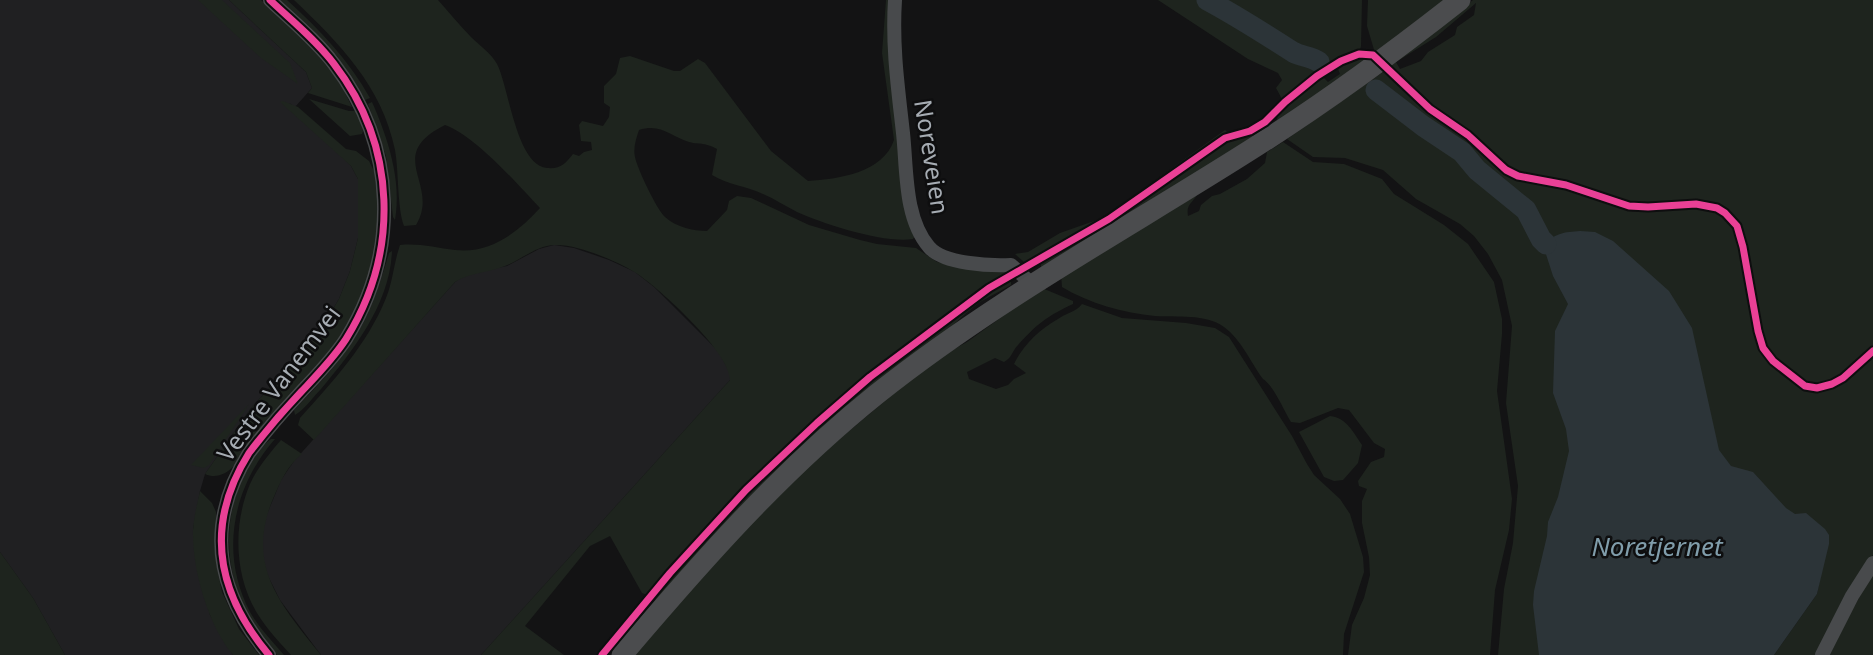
<svg xmlns="http://www.w3.org/2000/svg" width="1873" height="655" font-family="'Noto Sans',sans-serif">
	<style>
		.built { fill: #202022 }
		.green { fill: #1e241e; fill-rule: evenodd }
		.water { fill: #2c3438 }
		.lines { fill: none; stroke-linecap: round; stroke-linejoin: round }
		.river { stroke: #2c3438; stroke-width: 21 }
		.minor { stroke: #484a4c; stroke-width: 14 }
		.primary { stroke: #4b4c4e; stroke-width: 21 }
		.cycleway-casing { stroke: #0e0e0f; stroke-width: 11 }
		.cycleway { stroke: #ea4096; stroke-width: 7 }
		.labels { text-anchor: middle; stroke-width: 5; stroke-linejoin: round; paint-order: stroke }
		.street-label { font-size: 24px; fill: #a6acb3; stroke: #0e0e0f }
		.water-label { font-size: 26px; font-style: italic; fill: #809dab; stroke: #0e0e0f }
	</style>
	<rect width="100%" height="100%" fill="#131314"/>
	<g class="built">
		<path d="M0 0H229L306 72 312 88 295 107 289 103 351 166 358 179V238L350 271 339 299 314 340 251 408 205 474 200 491 193 529 199 573 210 615 233 655H65L33 598 0 552Z"/>
		<path d="M554 245 574 248 609 260 635 272 654 287 719 352 730 373V380L481 655H321L280 600 267 574 263 558 262 540 265 519 281 480 294 461 455 282 467 274 507 266 539 249Z"/>
	</g>
	<g class="green">
		<path d="M198 0H222L290 63 298 84 261 58Z"/>
		<path d="M229 0H261C295 32 333 63 352 107L308 93 312 88 306 72Z"/>
		<path d="M280 0H287C320 30 348 59 370 98L365 100 337 56Z"/>
		<path d="M294 0H438C449 12 459 25 471 37 479 45 491 53 497 64 509 87 516 165 547 168 561 169 565 164 573 154L579 156 584 152 592 150 591 142 581 141 579 125 582 121 603 126 609 117 610 107 604 103V86L616 74 620 58 630 56 674 71H680L698 59 705 63 771 151 808 181C838 179 883 173 894 140L882 53 886 0H893L917 233 913 239C886 244 823 224 797 212 785 206 775 199 763 194 746 186 728 185 712 175L717 149C704 142 702 145 689 142 670 136 661 123 639 130 636 139 633 148 635 157 637 168 657 210 665 217 676 227 693 231 707 231L727 210 729 201 737 196 751 198 809 225 860 240 877 244 916 248 937 262 1005 271 1006 275 974 294 840 399 745 488 648 595 642 593 610 536 590 546 525 626 564 655H481L730 380C730 352 659 288 636 273 617 261 577 244 555 245 537 245 521 260 505 266 488 273 471 272 455 282L314 440 298 425 300 418C333 381 367 345 386 298 393 281 394 262 400 245 419 243 437 248 455 250 491 254 518 232 540 208 516 183 477 137 445 125 383 156 441 184 416 225L404 226C397 207 399 173 395 150 382 86 339 43 294 0Z"/>
		<path d="M1158 0H1362L1361 46 1360 50 1329 65 1282 99 1276 88 1282 80 1278 73 1248 59Z"/>
		<path d="M1368 0H1448L1375 53 1367 26Z"/>
		<path d="M1473 0H1873V348L1841 376 1824 384H1809L1779 363 1766 345 1758 320 1745 240 1739 226 1727 211 1716 205 1696 201 1630 203 1575 185 1518 173 1497 158 1472 134 1437 111 1390 66ZM1476 3 1474 15 1457 27 1455 35 1428 52 1421 61 1400 69 1396 62 1436 37Z"/>
		<path d="M1363 56 1370 57 1276 123 1279 112 1323 77 1328 82 1340 74 1337 66Z"/>
		<path d="M1386 70 1424 108 1471 140 1503 170 1516 178 1568 188 1628 208 1647 210 1695 206 1711 209 1722 214 1732 224 1740 246 1759 345C1767 358 1776 367 1789 378 1824 407 1846 379 1873 355V555L1856 580 1816 655H1774L1817 594 1825 555 1569 655H1498L1504 589 1513 543 1518 486 1506 403 1512 326 1502 280 1488 254 1474 236 1460 224 1416 199 1383 170 1345 158 1313 157 1287 139Z"/>
		<path d="M309 99 349 111H357L363 131 362 134 350 136Z"/>
		<path d="M283 101 298 107 346 149 356 151 369 161 374 171 379 214 369 277 355 312 335 344 234 466C226 474 216 479 205 474L251 408 314 340 339 299 350 271 358 238V179L351 166 280 102Z"/>
		<path d="M372 102C388 138 402 181 395 220L393 217 386 156 368 104Z"/>
		<path d="M1225 130 1227 132 1124 206 1038 258 1024 262 1015 254 1028 252 1060 233 1097 220 1114 210Z"/>
		<path d="M1263 131 1043 268 1041 267V263L1137 204 1223 143Z"/>
		<path d="M1283 142 1313 162 1344 164 1382 179 1394 194 1444 225 1468 244 1494 282 1502 319V334L1497 391 1512 499 1509 530 1495 590 1490 655H1348L1352 625 1364 598 1370 575 1369 557 1362 523V501L1367 489 1359 486 1358 481 1371 462 1384 457 1385 449 1374 443 1349 410 1338 408 1300 423 1291 422C1283 409 1274 386 1263 379 1251 363 1241 339 1224 327 1205 313 1177 318 1155 316 1124 313 1088 303 1062 287L1061 274 1197 195C1192 203 1186 205 1188 216L1199 211 1201 205 1212 196 1220 194 1247 179 1265 163 1267 152Z"/>
		<path d="M392 251C390 304 353 351 321 389 313 397 304 410 295 415L294 410C314 389 335 368 351 343 370 316 380 284 389 253Z"/>
		<path d="M1011 277V285L980 302 965 314 657 600 653 599 739 501 810 434 865 386 983 295Z"/>
		<path d="M1042 288 1073 301V304C1046 317 1038 323 1018 345 1012 351 1012 358 1004 362L995 358 967 372 969 379 996 389 1008 385 1014 379 1026 373 1014 364C1023 345 1040 329 1058 319 1066 313 1076 312 1082 304L1122 318 1186 323 1215 328 1229 337 1292 436 1307 464 1314 475 1340 499 1350 514 1363 557 1364 572 1344 634 1343 655H631L776 492 934 360 967 342Z"/>
		<path d="M249 404 209 465 204 468 191 465Z"/>
		<path d="M1330 416C1347 418 1353 432 1362 445L1358 463 1343 480 1334 481 1324 477 1299 432Z"/>
		<path d="M271 439H275C233 487 219 553 250 612 259 628 272 641 284 655H277C267 644 257 633 250 620 225 574 221 521 245 473 251 461 260 447 271 439Z"/>
		<path d="M281 440 302 454C287 466 280 482 273 499 245 566 281 605 321 655H291C279 642 266 628 257 613 234 575 233 524 250 484 257 468 270 453 281 440Z"/>
		<path d="M200 491 212 503 216 512V563L222 592 239 629 259 655H233C208 625 192 569 193 530 194 517 197 504 200 491Z"/>
		<path d="M0 552 33 598 65 655H0Z"/>
		<path d="M1873 572V655H1828Z"/>
	</g>
	<path class="water" d="M1580 231 1595 232 1613 241 1669 291 1692 328 1719 450 1731 466 1753 472 1786 508 1795 514 1806 513 1825 529 1829 535V544L1817 594 1774 655H1539L1533 605 1534 591 1547 536 1548 522 1558 497 1569 451 1566 429 1553 393 1555 331 1568 304 1553 276 1544 248C1551 233 1566 232 1580 231Z"/>
	<g class="lines">
		<g class="river">
			<path d="M1207 0C1237 16 1265 34 1293 52 1302 57 1311 56 1319 62"/>
			<path d="M1376 90 1423 126 1462 152 1477 170 1526 210 1541 239 1546 244"/>
		</g>
		<g class="minor">
			<path d="M895 0C892 46 898 88 903 133 907 169 904 218 929 247 943 264 990 266 1011 265L1032 284"/>
			<path d="M269 655C216 592 204 525 249 453 265 432 282 412 301 392 316 376 333 359 346 339 400 252 397 146 334 64 316 40 291 20 270 0"/>
			<path d="M1822 655 1852 596 1873 563"/>
		</g>
		<path class="primary" d="M622 655C701 562 781 471 877 394 995 300 1128 228 1255 147 1326 102 1394 52 1460 0"/>
		<defs>
			<g id="cycleway">
				<path d="M269 655C216 592 204 525 249 453 265 432 282 412 301 392 316 376 333 359 346 339 400 252 397 146 334 64 316 40 291 20 270 0"/>
				<path d="M602 655 670 573 746 490 817 423 870 377 989 288 1109 219 1225 138 1250 131 1265 122 1285 102 1317 76 1341 61 1359 54 1373 55 1430 109 1468 135 1506 170 1518 176 1566 185 1629 206 1648 207 1696 204 1717 208 1725 213 1737 226 1743 247 1758 331 1763 348 1773 361 1805 386 1817 388 1832 384 1843 378 1873 351"/>
			</g>
		</defs>
		<use href="#cycleway" class="cycleway-casing"/>
		<use href="#cycleway" class="cycleway"/>
	</g>
	<g class="labels">
		<g class="street-label">
			<text transform="translate(931 157) rotate(81)" y="8">Noreveien</text>
			<text transform="translate(279 384) rotate(-53)" y="8">Vestre Vanemvei</text>
		</g>
		<g class="water-label">
			<text x="1657" y="556">Noretjernet</text>
		</g>
	</g>
</svg>
